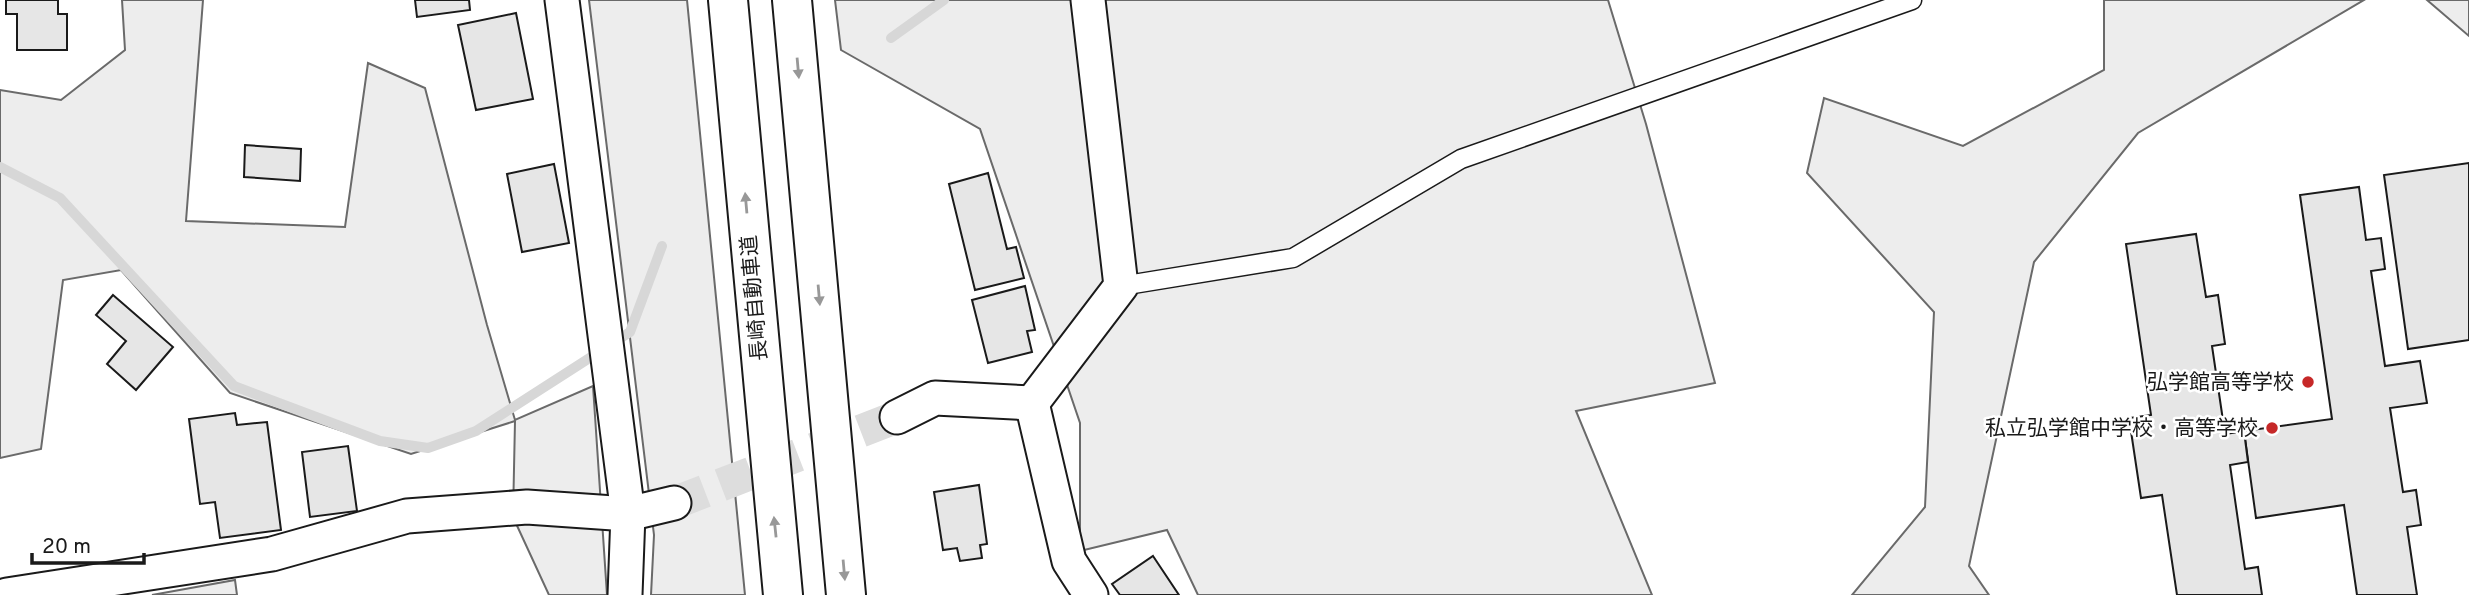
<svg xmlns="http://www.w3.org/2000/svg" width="2469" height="595" font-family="Overpass,'Noto Sans JP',sans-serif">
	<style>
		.built { fill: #ededed; stroke: #6a6a6a; stroke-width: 2 }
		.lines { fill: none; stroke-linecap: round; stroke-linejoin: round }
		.stream { stroke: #d7d7d7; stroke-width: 10 }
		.building { fill: #e6e6e6; stroke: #1a1a1a; stroke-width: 2 }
		.minor-tunnel { stroke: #ddd; stroke-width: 33; stroke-dasharray: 33 17; stroke-linecap: butt }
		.service-casing { stroke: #1a1a1a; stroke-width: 21 }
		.minor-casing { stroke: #1a1a1a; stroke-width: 37 }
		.motorway-casing { stroke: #1a1a1a; stroke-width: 42 }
		.service { stroke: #fff; stroke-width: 18 }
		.minor { stroke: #fff; stroke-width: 33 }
		.motorway { stroke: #fff; stroke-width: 38 }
		.oneway { fill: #989898 }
		.poi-dot { fill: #c62828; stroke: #fff; stroke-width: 2.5 }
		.labels { text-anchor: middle; stroke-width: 5; stroke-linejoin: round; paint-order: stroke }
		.street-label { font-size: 21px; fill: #1a1a1a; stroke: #fff }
		.poi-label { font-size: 21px; fill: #1a1a1a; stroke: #fff; text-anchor: end }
	</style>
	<rect width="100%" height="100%" fill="#fff"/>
	<g class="built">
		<path d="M122 0H203L186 221 345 227 368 63 425 88 487 325 515 420 593 386 607 595H549L513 517 515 421 411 454 230 393 121 270 63 280 41 449 0 458V90L61 100 125 50Z"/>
		<path d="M589 0H687L745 595H651L654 535Z"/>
		<path d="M835 0H1608L1646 124 1715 383 1576 411 1652 595H1198L1167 530 1080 551V423L980 129 841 50Z"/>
		<path d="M2104 0H2364L2138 133 2034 262 1969 566 1989 595H1852L1925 507 1934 312 1807 173 1824 98 1963 146 2104 70Z"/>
		<path d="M2427 0H2469V36Z"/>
		<path d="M235 580 237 595H152Z"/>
	</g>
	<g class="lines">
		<g class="stream">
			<path d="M891 38 944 0"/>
			<path d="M0 167 60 198 234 386 380 441 428 448 476 431 630 332 662 246"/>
		</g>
	</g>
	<g class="building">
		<path d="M6 0H58V14H67V50H17V14H6Z"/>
		<path d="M415 0H469L470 10 417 17Z"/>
		<path d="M516 13 533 99 476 110 458 25Z"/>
		<path d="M245 145 301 149 300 181 244 177Z"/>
		<path d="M2469 163V340L2408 349 2384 175Z"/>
		<path d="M554 164 569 243 522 252 507 174Z"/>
		<path d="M988 173 1007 249 1016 247 1024 278 975 290 949 184Z"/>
		<path d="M2359 187 2366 240 2381 238 2385 269 2371 271 2385 366 2420 361 2427 403 2390 408 2403 492 2416 490 2421 525 2407 527 2417 595H2357L2344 505 2256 518 2244 431 2332 419 2300 195Z"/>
		<path d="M2196 234 2206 297 2218 295 2225 344 2212 346 2225 434 2244 431 2248 462 2230 465 2245 569 2258 567 2262 595H2177L2162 495 2141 498 2129 418 2151 415 2126 244Z"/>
		<path d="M1025 286 1035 330 1027 331 1032 352 988 363 972 300Z"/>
		<path d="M113 295 173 347 136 390 107 364 126 341 96 315Z"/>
		<path d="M235 413 237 425 267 422 281 530 220 538 215 502 200 504 189 419Z"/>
		<path d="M348 446 357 511 310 517 302 452Z"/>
		<path d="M979 485 987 544 980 545 982 558 960 561 957 548 943 550 934 492Z"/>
		<path d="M1153 556 1179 595H1120L1112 584Z"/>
	</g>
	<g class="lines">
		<path class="minor-tunnel" d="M674 503 897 417"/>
		<defs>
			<path id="service" d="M1121 286 1293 258 1461 159 1912 0"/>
			<g id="minor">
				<path d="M562 0 628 514 625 595"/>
				<path d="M1032 403 1121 286 1088 0"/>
				<path d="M1032 403 1069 561 1091 595"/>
				<path d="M897 417 935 398 1032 403"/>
				<path d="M7 595 272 554 407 516 527 507 628 514 674 503"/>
			</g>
			<g id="motorway">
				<path d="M728 0 783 595"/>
				<path d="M792 0 846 595"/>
			</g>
		</defs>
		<use href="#service" class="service-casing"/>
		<use href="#minor" class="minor-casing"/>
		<use href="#motorway" class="motorway-casing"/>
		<use href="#service" class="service"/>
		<use href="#minor" class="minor"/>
		<use href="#motorway" class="motorway"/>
	</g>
	<defs><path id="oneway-solid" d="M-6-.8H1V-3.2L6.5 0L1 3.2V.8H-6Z" transform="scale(1.75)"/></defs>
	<g class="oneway">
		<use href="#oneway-solid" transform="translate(798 68) rotate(85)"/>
		<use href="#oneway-solid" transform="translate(746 203) rotate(-95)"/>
		<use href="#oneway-solid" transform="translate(819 295) rotate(85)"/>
		<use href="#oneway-solid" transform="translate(775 527) rotate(-96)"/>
		<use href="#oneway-solid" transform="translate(844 570) rotate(85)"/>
	</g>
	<g class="poi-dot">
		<circle cx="2308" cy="382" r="7"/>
		<circle cx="2272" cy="428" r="7"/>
	</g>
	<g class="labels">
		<g class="street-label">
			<text transform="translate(754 298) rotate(-95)" y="7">長崎自動車道</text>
		</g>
		<g class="poi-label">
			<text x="2294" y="389">弘学館高等学校</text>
			<text x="2258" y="435">私立弘学館中学校・高等学校</text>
		</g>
	</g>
	<path d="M32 553v10h112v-10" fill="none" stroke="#1a1a1a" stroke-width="3.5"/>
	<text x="42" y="553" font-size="21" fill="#1a1a1a" stroke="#ffffff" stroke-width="5" paint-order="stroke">20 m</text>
</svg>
